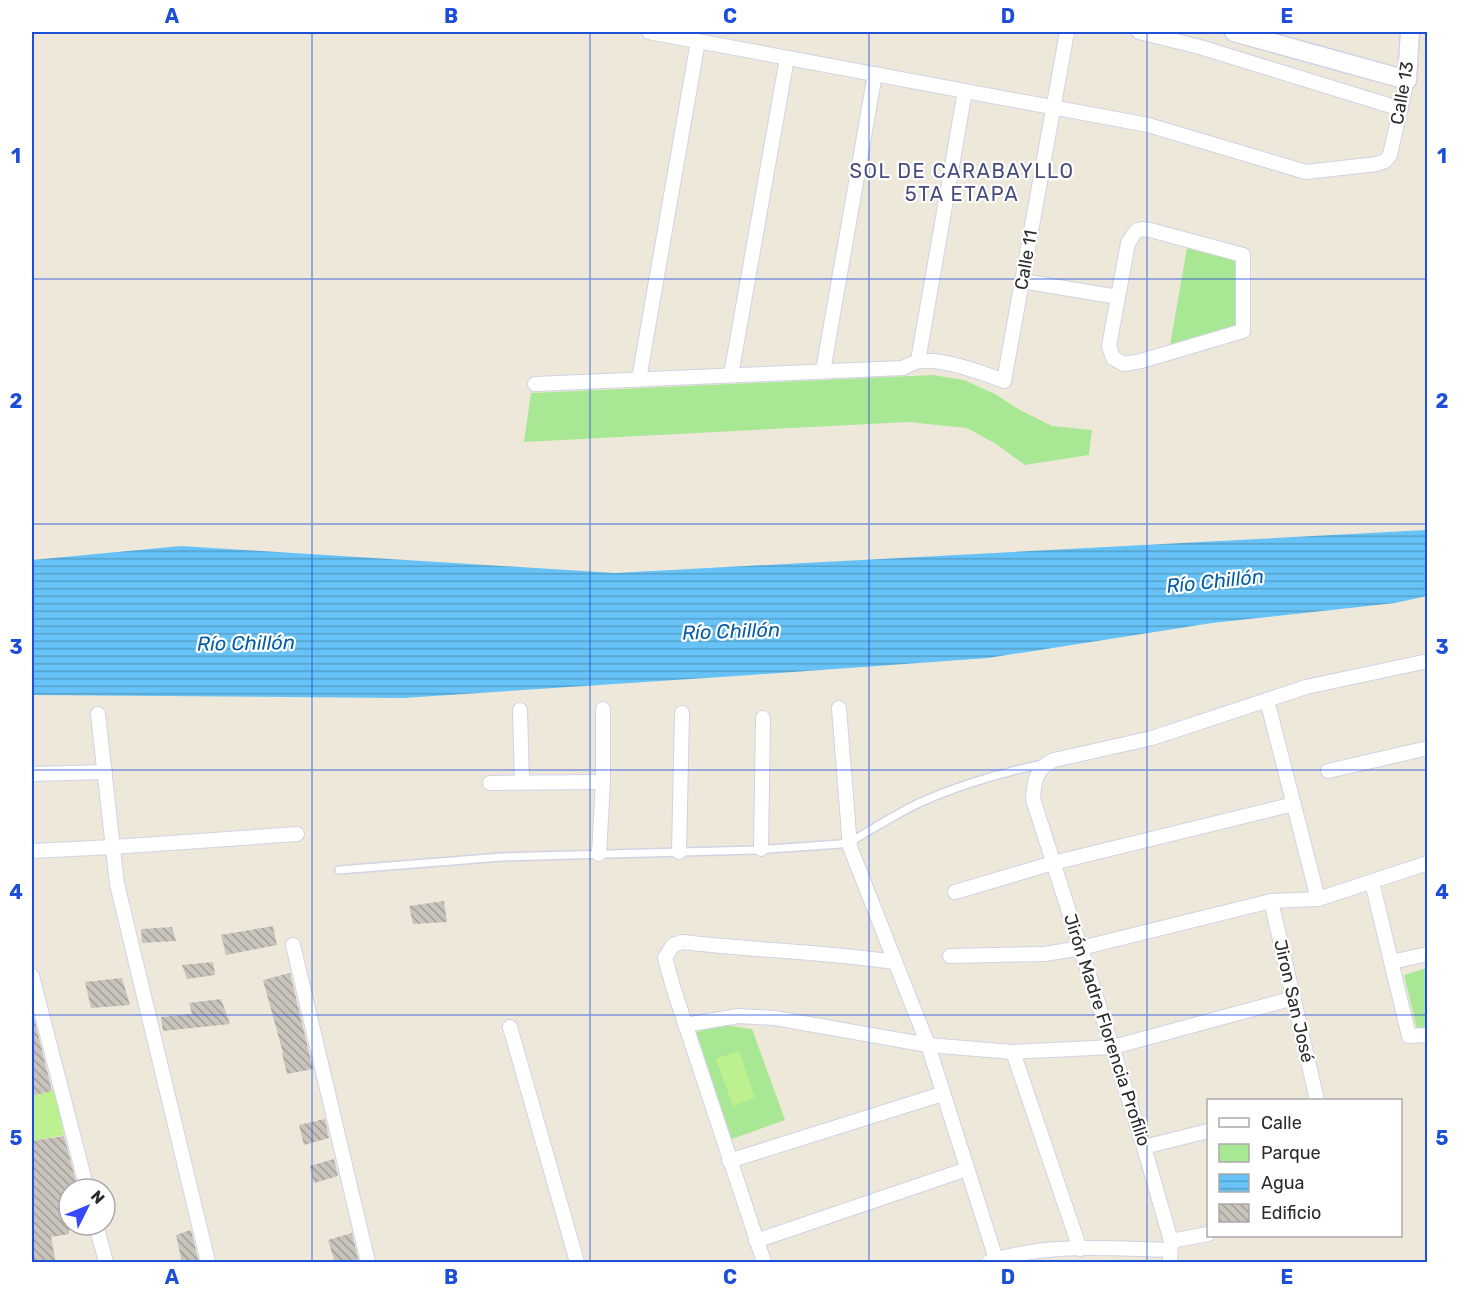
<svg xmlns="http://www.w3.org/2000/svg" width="1459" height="1294" font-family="Rubik,sans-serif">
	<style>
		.park { fill: #a8e894 }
		.pitch { fill: #bdf08f }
		.water { fill: url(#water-rules) }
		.building { fill: url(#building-back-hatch) }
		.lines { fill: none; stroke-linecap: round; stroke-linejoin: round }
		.lane-casing { stroke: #d1d2e4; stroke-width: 10 }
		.street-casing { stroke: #d1d2e4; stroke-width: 16 }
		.secondary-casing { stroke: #d1d2e4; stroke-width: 21 }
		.lane { stroke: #fff; stroke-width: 7 }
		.street { stroke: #fff; stroke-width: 14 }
		.secondary { stroke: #fff; stroke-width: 18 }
		.grid { fill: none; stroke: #1d4ed8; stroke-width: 1.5; stroke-opacity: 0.55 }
		.labels { text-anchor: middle; stroke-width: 4.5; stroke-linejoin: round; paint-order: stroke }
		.street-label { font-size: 18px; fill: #2b2b2b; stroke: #fff }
		.neighbourhood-label { font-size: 20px; letter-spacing: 1.5px; fill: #474c7f; stroke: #fff }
		.water-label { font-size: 20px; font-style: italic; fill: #035ea6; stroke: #fff }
		.neatline { fill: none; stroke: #1d4ed8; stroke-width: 2 }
		.grid-label { font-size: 20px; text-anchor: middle; font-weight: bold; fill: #1d4ed8 }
	</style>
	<defs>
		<pattern id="water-rules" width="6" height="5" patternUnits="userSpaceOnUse" patternTransform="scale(1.5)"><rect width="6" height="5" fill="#67c3f7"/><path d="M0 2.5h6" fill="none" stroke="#559fc8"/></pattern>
		<pattern id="building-back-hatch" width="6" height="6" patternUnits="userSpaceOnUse" patternTransform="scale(1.5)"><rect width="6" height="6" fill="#c9c4bb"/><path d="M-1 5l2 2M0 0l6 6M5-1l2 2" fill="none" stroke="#a39f98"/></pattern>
	</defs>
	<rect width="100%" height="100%" fill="#eee8db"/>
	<g class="park">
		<path d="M1187 248 1237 261 1236 326 1170 345Z"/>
		<path d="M933 375 964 380 995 394 1020 410 1052 426 1092 430 1089 455 1025 465 996 444 967 428 908 422 524 442 531 393Z"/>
		<path d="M1427 968V1028L1417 1029 1404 975Z"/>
		<path d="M724 1025 752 1029 785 1120 732 1139 693 1033Z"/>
	</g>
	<g class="pitch">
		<path d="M739 1051 755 1098 733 1106 716 1059Z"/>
		<path d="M55 1090 64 1135 32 1141V1096Z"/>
	</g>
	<path class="water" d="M1427 530V596L1395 603 1212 623 988 658 751 675 403 698 32 695V560L181 546 615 573Z"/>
	<g class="building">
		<path d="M444 901 447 922 413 924 409 906Z"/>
		<path d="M273 926 277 945 226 955 221 935Z"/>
		<path d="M172 927 176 941 142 943 141 929Z"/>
		<path d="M213 962 215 975 187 979 182 965Z"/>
		<path d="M290 973 313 1069 287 1074 282 1053H283L263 980Z"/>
		<path d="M122 978 130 1005 91 1008 85 982Z"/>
		<path d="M221 999 230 1024 163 1031 161 1017 192 1014 189 1003Z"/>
		<path d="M32 1018H34L52 1091 32 1096Z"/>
		<path d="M325 1119 329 1138 304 1145 299 1125Z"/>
		<path d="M64 1136 78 1189H69V1234L51 1237 56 1263H32V1141Z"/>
		<path d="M334 1159 338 1176 314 1183 310 1166Z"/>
		<path d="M191 1230 199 1263H182L176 1235Z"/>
		<path d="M352 1233 359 1263H335L328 1240Z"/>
	</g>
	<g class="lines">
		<defs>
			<path id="lane" d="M339 870 502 857 756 850 840 844 850 842C873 829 896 814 919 803 959 785 1000 773 1043 764"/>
			<g id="street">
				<path d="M649 32 1148 125 1306 172 1377 164 1385 161 1390 155 1407 80"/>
				<path d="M1139 32 1200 47 1401 109"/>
				<path d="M1142 229 1150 230 1243 255V331L1141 361 1124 364 1113 358 1109 346 1128 243 1136 231Z"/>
				<path d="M1022 281 1118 297"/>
				<path d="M918 361 965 91"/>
				<path d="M823 371 875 74"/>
				<path d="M731 375 787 58"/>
				<path d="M639 379 698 41"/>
				<path d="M535 384 903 368C907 366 912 363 916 362 938 356 983 373 1004 381L1067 32"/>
				<path d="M1267 700 1318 899"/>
				<path d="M839 708 850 847 928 1045 996 1259"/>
				<path d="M520 710 522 783"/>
				<path d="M98 714 117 884 208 1262"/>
				<path d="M1328 771 1428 748"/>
				<path d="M32 774 105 772"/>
				<path d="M490 783 603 782"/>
				<path d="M761 849 763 718"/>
				<path d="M32 851 113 847 297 834"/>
				<path d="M679 852 682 713"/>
				<path d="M599 854 603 782V709"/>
				<path d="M1372 882 1409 1036 1428 1035"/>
				<path d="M955 892 1053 863 1294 804"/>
				<path d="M1271 901 1317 1100"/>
				<path d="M293 945 368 1262"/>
				<path d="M950 956 1045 954 1081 948 1271 901 1318 899 1428 863"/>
				<path d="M1391 962 1428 954"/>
				<path d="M32 976 87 1189"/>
				<path d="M685 1025 738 1016 775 1018 928 1045 1013 1052 1113 1047 1294 998"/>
				<path d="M510 1027 577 1262"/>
				<path d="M1013 1052 1080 1249"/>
				<path d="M1144 1147 1208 1131"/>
				<path d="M729 1161 942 1094"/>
				<path d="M96 1225 106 1262"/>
				<path d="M756 1241 967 1169"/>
				<path d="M1171 1241 1208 1234"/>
				<path d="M764 1262 674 990 665 958 673 945 682 942C753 950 824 952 894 962"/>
				<path d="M989 1262C1046 1242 1111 1249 1170 1250"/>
				<path d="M1170 1262 1171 1241 1144 1147 1033 799C1034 781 1036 768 1054 760L1152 738 1306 687 1428 661"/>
			</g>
			<path id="secondary" d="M1234 32 1407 80 1410 32"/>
		</defs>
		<use href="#lane" class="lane-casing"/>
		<use href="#street" class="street-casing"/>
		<use href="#secondary" class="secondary-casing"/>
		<use href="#lane" class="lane"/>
		<use href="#street" class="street"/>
		<use href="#secondary" class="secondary"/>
	</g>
	<path class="grid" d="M312 32V1262M590 32V1262M869 32V1262M1147 32V1262M32 279H1428M32 524H1428M32 770H1428M32 1015H1428"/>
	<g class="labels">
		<g class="street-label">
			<text transform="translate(1402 93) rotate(-80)" y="6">Calle 13</text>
			<text transform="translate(1026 260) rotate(-80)" y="6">Calle 11</text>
			<text transform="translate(1294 1001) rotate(77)" y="6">Jiron San José</text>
			<text transform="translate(1107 1030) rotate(72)" y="6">Jirón Madre Florencia Profilio</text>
		</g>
		<g class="neighbourhood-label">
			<text x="962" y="178">SOL DE CARABAYLLO<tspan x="962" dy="23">5TA ETAPA</tspan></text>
		</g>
		<g class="water-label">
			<text transform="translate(1215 581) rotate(-6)" y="7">Río Chillón</text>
			<text transform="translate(731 631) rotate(-2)" y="7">Río Chillón</text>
			<text transform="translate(246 643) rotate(-1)" y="7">Río Chillón</text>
		</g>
	</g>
	<rect width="1459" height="1294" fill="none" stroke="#ffffff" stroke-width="66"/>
	<rect x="1207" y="1099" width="195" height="138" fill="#ffffff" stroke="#aaaaaa" stroke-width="1.5"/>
	<rect x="1219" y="1118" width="30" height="9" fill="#ffffff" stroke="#aaaaaa" stroke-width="1.5"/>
	<text x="1261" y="1129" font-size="18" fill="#2b2b2b">Calle</text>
	<rect x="1219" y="1144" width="30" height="18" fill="#a8e894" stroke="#aaaaaa" stroke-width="1.5"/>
	<text x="1261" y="1159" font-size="18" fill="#2b2b2b">Parque</text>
	<rect x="1219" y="1174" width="30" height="18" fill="url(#water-rules)" stroke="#aaaaaa" stroke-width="1.5"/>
	<text x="1261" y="1189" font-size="18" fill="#2b2b2b">Agua</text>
	<rect x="1219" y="1204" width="30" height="18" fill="url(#building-back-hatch)" stroke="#aaaaaa" stroke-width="1.5"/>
	<text x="1261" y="1219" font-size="18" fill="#2b2b2b">Edificio</text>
	<g transform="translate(87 1207) rotate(47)"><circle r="28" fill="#ffffff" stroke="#aaaaaa" stroke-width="1.5"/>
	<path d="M0-4.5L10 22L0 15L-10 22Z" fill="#3749ff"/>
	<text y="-9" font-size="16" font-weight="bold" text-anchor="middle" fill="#2b2b2b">N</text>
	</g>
	<rect x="33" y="33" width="1393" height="1228" class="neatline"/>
	<g class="grid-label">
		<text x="172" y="23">A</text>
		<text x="451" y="23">B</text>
		<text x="730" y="23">C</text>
		<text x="1008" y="23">D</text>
		<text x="1287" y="23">E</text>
		<text x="16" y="163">1</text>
		<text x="1442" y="163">1</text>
		<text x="16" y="408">2</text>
		<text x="1442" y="408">2</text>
		<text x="16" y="654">3</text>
		<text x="1442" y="654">3</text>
		<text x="16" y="899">4</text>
		<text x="1442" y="899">4</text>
		<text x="16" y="1145">5</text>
		<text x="1442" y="1145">5</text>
		<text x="172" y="1284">A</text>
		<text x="451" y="1284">B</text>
		<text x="730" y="1284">C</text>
		<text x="1008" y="1284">D</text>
		<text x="1287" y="1284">E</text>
	</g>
</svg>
